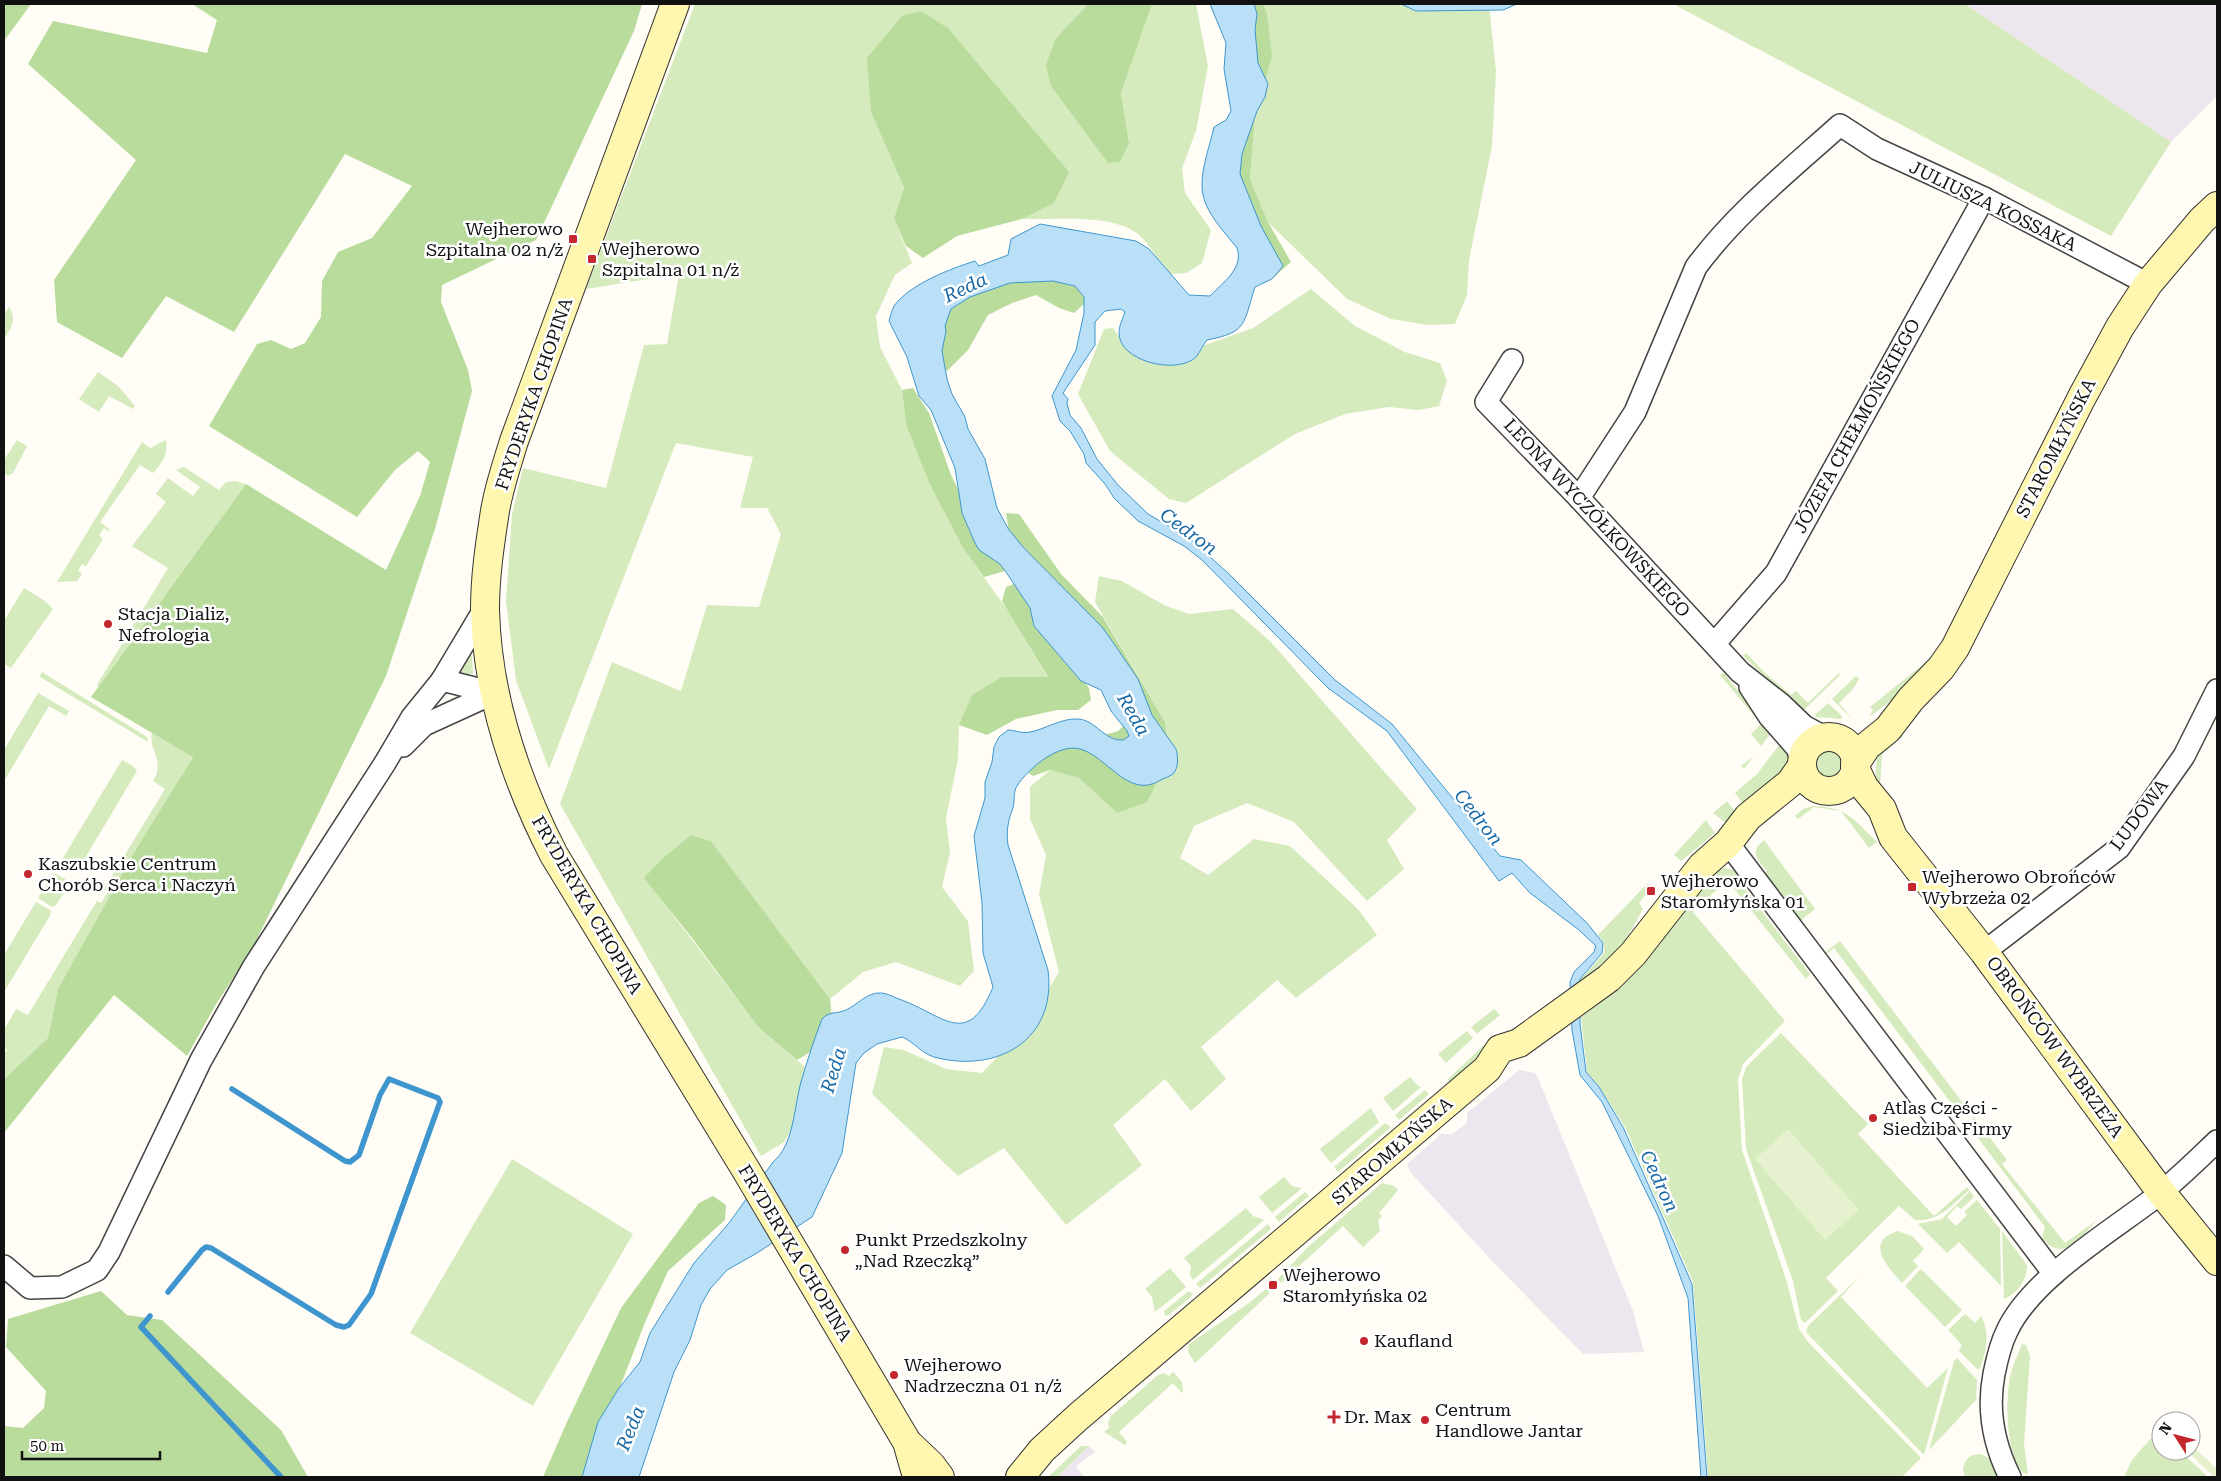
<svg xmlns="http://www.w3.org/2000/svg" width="2221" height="1481" font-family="'Roboto Serif',serif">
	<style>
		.industrial { fill: #eee6ef }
		.green { fill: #d5ebbd }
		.forest { fill: #b9dc9c }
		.pitch { fill: #e6f2cf }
		.water { fill: #b9e0f7; stroke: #3f96cf }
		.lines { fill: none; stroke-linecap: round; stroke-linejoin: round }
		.stream { stroke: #3f96cf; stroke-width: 5.5 }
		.street-casing { stroke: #444; stroke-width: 24 }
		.secondary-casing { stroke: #333; stroke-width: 30 }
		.street { stroke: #fff; stroke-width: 21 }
		.secondary { stroke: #fff6b0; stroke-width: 28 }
		.poi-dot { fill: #c4262e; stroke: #fff; stroke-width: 2 }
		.labels { text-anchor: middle; stroke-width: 5; stroke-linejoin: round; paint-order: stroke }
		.street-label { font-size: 18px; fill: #111; stroke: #fff }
		.poi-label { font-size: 18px; fill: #111; stroke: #fff; text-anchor: start }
		.water-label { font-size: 19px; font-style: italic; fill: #1768a6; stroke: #fff }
	</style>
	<rect width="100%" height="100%" fill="#fffdf5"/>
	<g class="industrial">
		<path d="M1965 4H2217V96L2171 142Z"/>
		<path d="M1519 1070 1535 1073 1538 1078 1633 1311 1644 1352 1583 1354 1493 1262 1410 1172 1407 1164 1441 1134H1452L1467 1123V1113Z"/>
		<path d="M1089 1446 1095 1452 1076 1466 1084 1477H1057Z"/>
	</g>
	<g class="green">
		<path d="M695 4H1088L1056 38 1129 143 1121 93 1152 4H1196L1208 66 1196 131 1182 168 1185 193 1211 230 1202 263 1186 273 1168 274C1159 262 1150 244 1138 234 1112 213 1055 220 1022 219L1054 203 871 112 904 188 894 218 912 263 895 275 876 316 880 347 902 390 906 425 929 483 963 548 1011 615 1048 678 959 725 958 759 946 818 950 853 942 887 968 921 974 971 960 986 896 962 863 972 830 999 711 841 691 835 664 857 645 878 758 1027 813 1074 809 1100 784 1142 761 1156 560 804 612 662 681 691 707 605 759 607 781 534 767 508H740L753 457 676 443 549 769 516 680 506 601 512 514 523 468 606 488 644 345 667 344 679 274 586 289Z"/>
		<path d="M1263 4H1489L1496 71 1492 146 1469 260 1467 295 1455 324 1428 325 1391 319 1347 299 1268 222 1250 179 1255 117 1267 14Z"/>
		<path d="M1673 4H1965L2171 142 2111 236Z"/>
		<path d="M1311 289 1355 326 1405 352 1440 363 1447 381 1439 406 1419 410 1389 407 1345 414 1295 434 1186 503 1169 499 1110 451 1078 394 1104 329 1113 328 1130 352 1194 349 1253 328Z"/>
		<path d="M9 307C17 319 12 327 4 339V314Z"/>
		<path d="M98 372 118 386 135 406 133 409 109 396 99 412 79 399Z"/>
		<path d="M17 440 27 446 13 473 8 476 4 473V460Z"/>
		<path d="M166 440C168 455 163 462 153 473L140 465 100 522 110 530 108 531 104 528 99 535 103 539 86 566 82 564 78 571 82 574 77 581 57 582 142 442 150 448Z"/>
		<path d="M184 467 219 490 226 482 235 481 246 484 98 687 97 685 168 568 132 546 166 502 156 494 168 478 193 496 200 487 176 470Z"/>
		<path d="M1099 576 1122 581 1164 605 1189 614 1233 609 1270 641 1417 809 1387 840 1404 869 1367 901 1294 822 1247 803 1194 826 1180 858 1208 875 1254 839 1290 846 1358 909 1377 935 1296 998 1277 980 1201 1047 1226 1079 1191 1111 1165 1079 1113 1125 1142 1165 1066 1225 1004 1148 958 1176 872 1094 884 1047 904 1050 946 1069 982 1073 1024 1029 1059 972 1039 894 1046 855 1030 819V787L1050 770 1079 778 1117 813 1165 722 1095 602Z"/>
		<path d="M24 588 45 601 53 609 11 668 4 664V621Z"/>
		<path d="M471 643 473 674H451Z"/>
		<path d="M1746 653 1765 673 1791 695 1796 691 1808 703 1839 673 1840 675 1803 711 1743 656Z"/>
		<path d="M1930 659 1904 691 1869 717 1873 710 1870 707Z"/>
		<path d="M42 672 147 737 148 742 40 677Z"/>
		<path d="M1724 673 1771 733 1744 769 1741 766 1754 756 1761 746 1751 734 1761 724 1720 675Z"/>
		<path d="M1856 676 1859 679 1853 689 1839 703 1853 720 1832 699Z"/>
		<path d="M38 693 69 711 66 716 49 706 4 781V750Z"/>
		<path d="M1828 703 1841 715 1842 719 1815 717 1816 714Z"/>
		<path d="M1899 732 1903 736 1882 755 1880 786 1875 781 1877 756Z"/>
		<path d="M152 733 193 756 58 989 48 1038 4 1079V1055L7 1050 4 1048V1030L16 1009 28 1015 97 901 101 903 108 892 104 889 165 789 153 781C166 760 148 751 152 733Z"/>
		<path d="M1783 740 1788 746 1791 763 1747 809 1735 793 1757 774Z"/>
		<circle cx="1829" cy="764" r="14"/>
		<path d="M122 760 133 766 137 771 79 868 72 870 60 863Z"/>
		<path d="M1727 801 1738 815 1727 824 1713 813Z"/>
		<path d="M1813 806C1848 807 1854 820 1877 842L1869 848 1841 811 1814 807 1798 819 1795 816 1803 809Z"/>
		<path d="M1706 820 1715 833 1681 861 1674 855Z"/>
		<path d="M1764 840 1815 909 1799 922 1762 875 1767 871C1757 859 1749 852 1764 840Z"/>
		<path d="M1724 868 1733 870 1740 877 1738 880 1810 974 1806 979 1727 880 1693 912 1785 1021 1743 1064 1738 1080 1742 1150 1786 1279 1799 1329 1808 1342 1921 1458 1902 1477H1708L1693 1282 1625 1127 1599 1087 1587 1072 1581 1017 1617 989 1702 887 1715 873Z"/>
		<path d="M54 873 65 879 68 886 56 905 52 907 38 898Z"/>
		<path d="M1648 883 1651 888 1639 903 1643 909 1619 952 1581 985V979L1604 953V943L1598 935Z"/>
		<path d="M36 902 50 910 51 914 4 992V955Z"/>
		<path d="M1840 941 1969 1111H1957L1834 948 1824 956 1823 954Z"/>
		<path d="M1494 1009 1500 1015 1477 1034 1471 1027Z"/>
		<path d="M1467 1031 1473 1038 1446 1063 1438 1054Z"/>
		<path d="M1781 1033 1868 1124 1858 1134 1934 1216 1967 1187 1969 1190C1952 1205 1939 1222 1915 1220L1899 1206 1826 1278 1838 1291 1805 1323 1801 1320 1793 1281 1746 1149 1742 1079 1746 1067Z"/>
		<path d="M1486 1043 1490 1047 1453 1082 1447 1080Z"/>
		<path d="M1410 1077 1417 1085 1421 1087 1393 1111 1383 1098Z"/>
		<path d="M1425 1090 1429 1094 1399 1120 1395 1115Z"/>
		<path d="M1371 1108 1379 1122 1331 1163 1320 1149Z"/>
		<path d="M1974 1117 2007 1160 2002 1164 2065 1243 2097 1220C2080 1238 2065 1263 2042 1239L2045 1227 1969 1126Z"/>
		<path d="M1385 1123 1391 1127 1338 1172 1334 1167Z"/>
		<path d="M512 1159 633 1234 533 1406 410 1333Z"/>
		<path d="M1284 1177 1292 1186 1302 1188 1272 1213 1259 1197Z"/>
		<path d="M1382 1183 1394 1186 1398 1190 1379 1213 1382 1216 1378 1220 1380 1231 1363 1247 1343 1226 1281 1283 1278 1279 1308 1247Z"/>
		<path d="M1970 1191 1974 1197 1961 1209 1957 1206 1947 1217 1956 1226 1967 1215 1964 1212 1977 1200 2000 1229 2001 1286 1959 1242 1947 1253 1918 1224 1942 1219Z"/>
		<path d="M1305 1192 1309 1196 1279 1222 1275 1217Z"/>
		<path d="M1246 1208 1253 1216 1264 1220 1193 1280 1190 1275 1191 1266 1184 1258Z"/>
		<path d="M1268 1224 1271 1229 1200 1288 1196 1284Z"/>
		<path d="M1898 1231 1912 1236 1924 1249 1913 1261 1918 1266 1902 1283C1888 1267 1863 1242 1898 1231Z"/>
		<path d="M2002 1231 2027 1265C2027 1280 2018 1293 2004 1299Z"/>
		<path d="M1170 1268 1186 1287 1155 1312 1152 1297 1145 1289Z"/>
		<path d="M1921 1269 1962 1310 1945 1327 1905 1286Z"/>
		<path d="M1860 1276 1841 1297 1927 1388 1948 1368 1924 1455 1806 1332 1808 1326Z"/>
		<path d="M1266 1289 1270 1293 1195 1363 1188 1352 1189 1344 1249 1303Z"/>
		<path d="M1189 1291 1193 1295 1169 1315 1165 1316 1164 1311Z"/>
		<path d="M1965 1314 1975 1323 1981 1316C1991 1335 1986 1350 1980 1369H1977L1959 1351 1962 1345 1948 1330Z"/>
		<path d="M2022 1344 2026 1345 2030 1356 2024 1444 2028 1474 2023 1473C2006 1453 2005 1403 2010 1377 2012 1366 2018 1355 2022 1344Z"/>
		<path d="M1957 1358 1977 1380 1976 1400 1929 1450 1954 1361Z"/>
		<path d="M1173 1372 1182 1382 1183 1391 1182 1393 1173 1383 1119 1432 1127 1442 1125 1445 1104 1432 1109 1428 1108 1422 1111 1416 1158 1375 1164 1373 1169 1376Z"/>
		<path d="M2158 1430 2161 1433V1451H2180L2208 1477H2124L2132 1460Z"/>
		<path d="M1081 1446H1089L1057 1477H1048Z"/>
		<path d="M1981 1454 1990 1459 1998 1477H1965L1963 1469C1965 1459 1970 1454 1981 1454Z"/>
	</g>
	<g class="forest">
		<path d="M4 4H31L4 41Z"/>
		<path d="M192 4H642L634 31 536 240 442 285 441 302 468 370 472 391 435 529 386 676 253 947 215 1006 187 1056 114 995 4 1133V1079L48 1038 58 989 134 853 193 757 91 697 246 484 386 570 420 496 430 462 418 451 395 470 357 517 209 426 257 344 271 340 291 349 305 343 321 317 322 281 338 252 372 238 412 186 345 154 234 332 166 296 122 358 57 322 54 280 136 160 28 64 53 21 207 53 217 20Z"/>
		<path d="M1088 4H1152L1121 93 1129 143 1120 162 1108 163 1051 86 1046 65 1056 38Z"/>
		<path d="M1243 4H1263L1267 14 1272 56 1255 117 1250 179 1268 222 1291 262 1274 277 1238 211Z"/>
		<path d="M921 11 948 28 1069 172 1054 203 1022 219 957 236 923 258 906 246 894 218 904 188 871 112 867 58 902 16Z"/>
		<path d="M952 272 1111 280 1074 313 1059 308 1036 295 1012 303 988 315 968 350 947 371 928 350Z"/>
		<path d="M913 388 929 413 951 475 983 539 1005 571 984 577 963 548 929 483 906 425 902 390Z"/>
		<path d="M1006 513 1019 514 1061 574 1103 617 1165 722 1169 758 1147 802 1117 813 1079 778 1050 770 1033 776 1023 769 1038 754 1118 731 1132 718 1009 531Z"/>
		<path d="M1016 583 1089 688 1091 700 1078 710H1057L1016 719 987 735 959 725 972 695 1002 677H1048L1002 601 1006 587Z"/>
		<path d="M691 835 711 841 830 999 834 1038 797 1060 758 1027 692 938 644 878 664 857Z"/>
		<path d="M713 1196 726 1205 725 1220 668 1271 646 1320 585 1477H543L567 1422 621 1308 699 1203Z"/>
		<path d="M101 1291 127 1315 162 1320 281 1430 308 1477H4V1426L23 1428 44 1408 46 1391 6 1347 8 1319Z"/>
	</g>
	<g class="pitch">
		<path d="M1788 1129 1859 1210 1825 1240 1755 1159Z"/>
		<path d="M2191 1444 2217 1469V1477H2214L2187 1451H2191Z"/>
	</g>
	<g class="water">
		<path d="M1210 4H1254L1257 14 1255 30 1258 63 1268 84 1265 97 1257 111 1242 154 1240 174 1261 226 1283 266 1272 279 1255 287C1243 324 1248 332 1207 340 1203 345 1200 352 1196 357 1178 375 1118 362 1119 332 1119 326 1123 318 1125 312L1121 309 1105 311 1095 322V345L1063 393 1068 399 1067 403 1070 415 1081 428 1097 459 1118 485 1148 514 1189 538 1229 574 1335 680 1392 724 1500 856 1521 860 1587 923 1603 943 1602 953 1580 979V1024L1586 1072 1599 1087 1623 1127 1692 1284 1707 1477H1701L1688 1298 1658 1216 1602 1102 1580 1075 1572 1030 1570 982 1574 972 1594 952 1596 946 1579 930 1530 893 1512 873 1499 881 1387 731 1328 688 1202 560 1184 546 1138 521 1114 498 1105 484 1086 463 1084 454 1070 431 1060 421 1052 396 1076 350 1084 313V297L1075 286 1053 281 1010 283 970 297 951 309 945 326 946 331 942 351 947 379 952 394 965 417 968 429 985 459 997 508 1009 530 1023 547 1102 627 1112 641 1138 679 1152 715 1176 749C1178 756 1179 768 1173 774 1169 777 1164 778 1159 781 1128 799 1107 756 1080 749 1058 743 1028 769 1017 786 1013 792 1015 801 1013 808 1008 820 1006 832 1008 845L1048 970C1057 1040 997 1074 934 1057 921 1053 913 1041 902 1037L877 1044 864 1053 856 1063 842 1153 812 1217 757 1253 727 1270 710 1289 701 1305 690 1340 674 1372 639 1477H582L598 1422 619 1388 640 1362 650 1333 694 1263 729 1223 773 1162C794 1145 794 1107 801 1082 807 1061 814 1040 822 1019 829 1011 837 1014 846 1010 857 1005 868 992 880 993 887 993 893 997 899 999 944 1015 967 1050 993 987L983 953 982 903 974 836 985 798V782L992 762 994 747 999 737 1008 730C1016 730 1021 734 1030 732 1046 729 1061 718 1078 719 1096 720 1104 741 1123 740L1129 736 1127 731 1111 711 1101 690 1081 681 1034 626 1030 608 1006 572 1000 564 979 550 975 543 962 513 955 468 931 410 919 396 907 357 889 321C890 317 892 310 894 306 910 284 950 269 975 261L979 266 1008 255 1011 239 1040 224 1136 241 1149 249 1189 295 1210 296C1222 283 1244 269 1237 248 1223 230 1201 209 1202 184 1202 166 1210 145 1214 127L1226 120 1231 111 1224 69 1226 43Z"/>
		<path d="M1401 4H1517L1503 10 1416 11Z"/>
	</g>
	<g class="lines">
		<g class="stream">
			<path d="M168 1292 202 1250 206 1247 211 1248 336 1325 344 1327 349 1325 371 1294 440 1102 438 1098 389 1079 380 1095 359 1155 350 1162 345 1161 232 1089"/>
			<path d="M150 1316 141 1327 281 1477"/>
		</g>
		<defs>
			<g id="street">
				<path d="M1512 360 1486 402 1579 498 1740 672 1781 704 1804 726 1826 738"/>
				<path d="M1579 498 1635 412 1696 267C1736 213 1790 170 1840 125L1877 149 1984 198 2148 284"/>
				<path d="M1715 643 1776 573 1984 198"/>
				<path d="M442 680 494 693"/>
				<path d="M1750 687 1769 716 1797 748 1802 761"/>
				<path d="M403 746 424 725 494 693"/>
				<path d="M1728 843 2054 1274"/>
				<path d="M1984 952 2119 848 2184 756 2217 690"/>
				<path d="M4 1266 30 1288 62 1287 97 1270 109 1252 201 1060 254 966 385 763 412 717 442 680 485 608"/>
				<path d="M2010 1477C1994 1445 1987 1410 1994 1374 1997 1359 2000 1345 2007 1331 2030 1281 2105 1235 2149 1202 2173 1184 2195 1162 2217 1141"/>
			</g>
			<g id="secondary">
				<path d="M675 4 514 441C507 464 499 487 495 511 490 543 485 576 485 609 487 696 515 779 554 855L746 1170 907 1442 917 1477"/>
				<circle cx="1829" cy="764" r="27"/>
				<path d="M1855 764 1867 746 1888 729 1911 699 1941 668 1955 648 2082 397 2120 327 2148 284 2202 220 2217 206"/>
				<path d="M1855 768 1864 787 1882 809 1893 837 1984 952 2161 1192 2217 1261"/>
				<path d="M910 1445 931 1465 940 1477"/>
				<path d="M1020 1477 1042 1450 1078 1417 1487 1069 1500 1049 1519 1043 1609 978 1633 954 1702 866 1728 843 1748 817 1790 783 1802 766"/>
			</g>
		</defs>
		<use href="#street" class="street-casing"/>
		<use href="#secondary" class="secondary-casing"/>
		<use href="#street" class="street"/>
		<use href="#secondary" class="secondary"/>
	</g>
	<g class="poi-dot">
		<rect x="568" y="234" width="10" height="10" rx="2.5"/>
		<rect x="587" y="254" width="10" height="10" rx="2.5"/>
		<circle cx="108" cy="624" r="5"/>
		<circle cx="28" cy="874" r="5"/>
		<rect x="1907" y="882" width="10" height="10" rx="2.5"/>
		<rect x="1646" y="886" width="10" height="10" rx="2.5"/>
		<circle cx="1873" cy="1118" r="5"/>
		<circle cx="845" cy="1250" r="5"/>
		<rect x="1268" y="1280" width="10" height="10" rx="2.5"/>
		<circle cx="1364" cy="1341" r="5"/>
		<circle cx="894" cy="1375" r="5"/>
		<path d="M1331.5 1409.5h5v5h5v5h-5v5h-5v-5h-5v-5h5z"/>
		<circle cx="1425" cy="1420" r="5"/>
	</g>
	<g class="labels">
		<g class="street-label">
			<text transform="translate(1993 206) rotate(26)" y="6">JULIUSZA KOSSAKA</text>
			<text transform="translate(534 394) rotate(-71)" y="6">FRYDERYKA CHOPINA</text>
			<text transform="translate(1857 426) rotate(-61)" y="6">JÓZEFA CHEŁMOŃSKIEGO</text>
			<text transform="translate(2056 448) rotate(-63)" y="6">STAROMŁYŃSKA</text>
			<text transform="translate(1597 518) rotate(47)" y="6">LEONA WYCZÓŁKOWSKIEGO</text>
			<text transform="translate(2139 815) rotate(-53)" y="6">LUDOWA</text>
			<text transform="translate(587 905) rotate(60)" y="6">FRYDERYKA CHOPINA</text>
			<text transform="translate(2055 1047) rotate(54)" y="6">OBROŃCÓW WYBRZEŻA</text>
			<text transform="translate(1392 1151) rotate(-41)" y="6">STAROMŁYŃSKA</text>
			<text transform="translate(795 1253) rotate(59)" y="6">FRYDERYKA CHOPINA</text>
		</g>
		<g class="poi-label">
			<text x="563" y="235" text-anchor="end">Wejherowo<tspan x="563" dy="21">Szpitalna 02 n/ż</tspan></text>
			<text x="602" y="255">Wejherowo<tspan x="602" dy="21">Szpitalna 01 n/ż</tspan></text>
			<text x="118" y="620">Stacja Dializ,<tspan x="118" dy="21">Nefrologia</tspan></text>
			<text x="38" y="870">Kaszubskie Centrum<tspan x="38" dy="21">Chorób Serca i Naczyń</tspan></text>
			<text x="1922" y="883">Wejherowo Obrońców<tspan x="1922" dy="21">Wybrzeża 02</tspan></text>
			<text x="1661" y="887">Wejherowo<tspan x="1661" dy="21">Staromłyńska 01</tspan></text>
			<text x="1883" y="1114">Atlas Części -<tspan x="1883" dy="21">Siedziba Firmy</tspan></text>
			<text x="855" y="1246">Punkt Przedszkolny<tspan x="855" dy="21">„Nad Rzeczką”</tspan></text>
			<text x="1283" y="1281">Wejherowo<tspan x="1283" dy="21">Staromłyńska 02</tspan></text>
			<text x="1374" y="1347">Kaufland</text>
			<text x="904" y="1371">Wejherowo<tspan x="904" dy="21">Nadrzeczna 01 n/ż</tspan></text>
			<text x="1435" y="1416">Centrum<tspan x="1435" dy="21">Handlowe Jantar</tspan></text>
			<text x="1344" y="1423">Dr. Max</text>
		</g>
		<g class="water-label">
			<text transform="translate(965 287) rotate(-25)" y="7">Reda</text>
			<text transform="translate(1189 531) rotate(36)" y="7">Cedron</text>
			<text transform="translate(1134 714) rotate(60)" y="7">Reda</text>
			<text transform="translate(1479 817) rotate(52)" y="7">Cedron</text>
			<text transform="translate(833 1070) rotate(-73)" y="7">Reda</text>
			<text transform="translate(1660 1181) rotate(65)" y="7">Cedron</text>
			<text transform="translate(630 1428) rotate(-68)" y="7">Reda</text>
		</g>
	</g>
	<rect width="2221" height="1481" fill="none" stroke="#111111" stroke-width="10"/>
	<g transform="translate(2176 1436) rotate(306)"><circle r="24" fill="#ffffff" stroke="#a0a0a0"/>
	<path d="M0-4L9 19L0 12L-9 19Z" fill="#c4262e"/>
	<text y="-8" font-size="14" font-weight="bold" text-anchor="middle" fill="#111111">N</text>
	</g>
	<path d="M22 1451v8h138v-8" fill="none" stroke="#111111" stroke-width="2.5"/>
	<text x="30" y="1451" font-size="15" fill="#111111" stroke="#ffffff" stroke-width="4" paint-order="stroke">50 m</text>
</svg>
